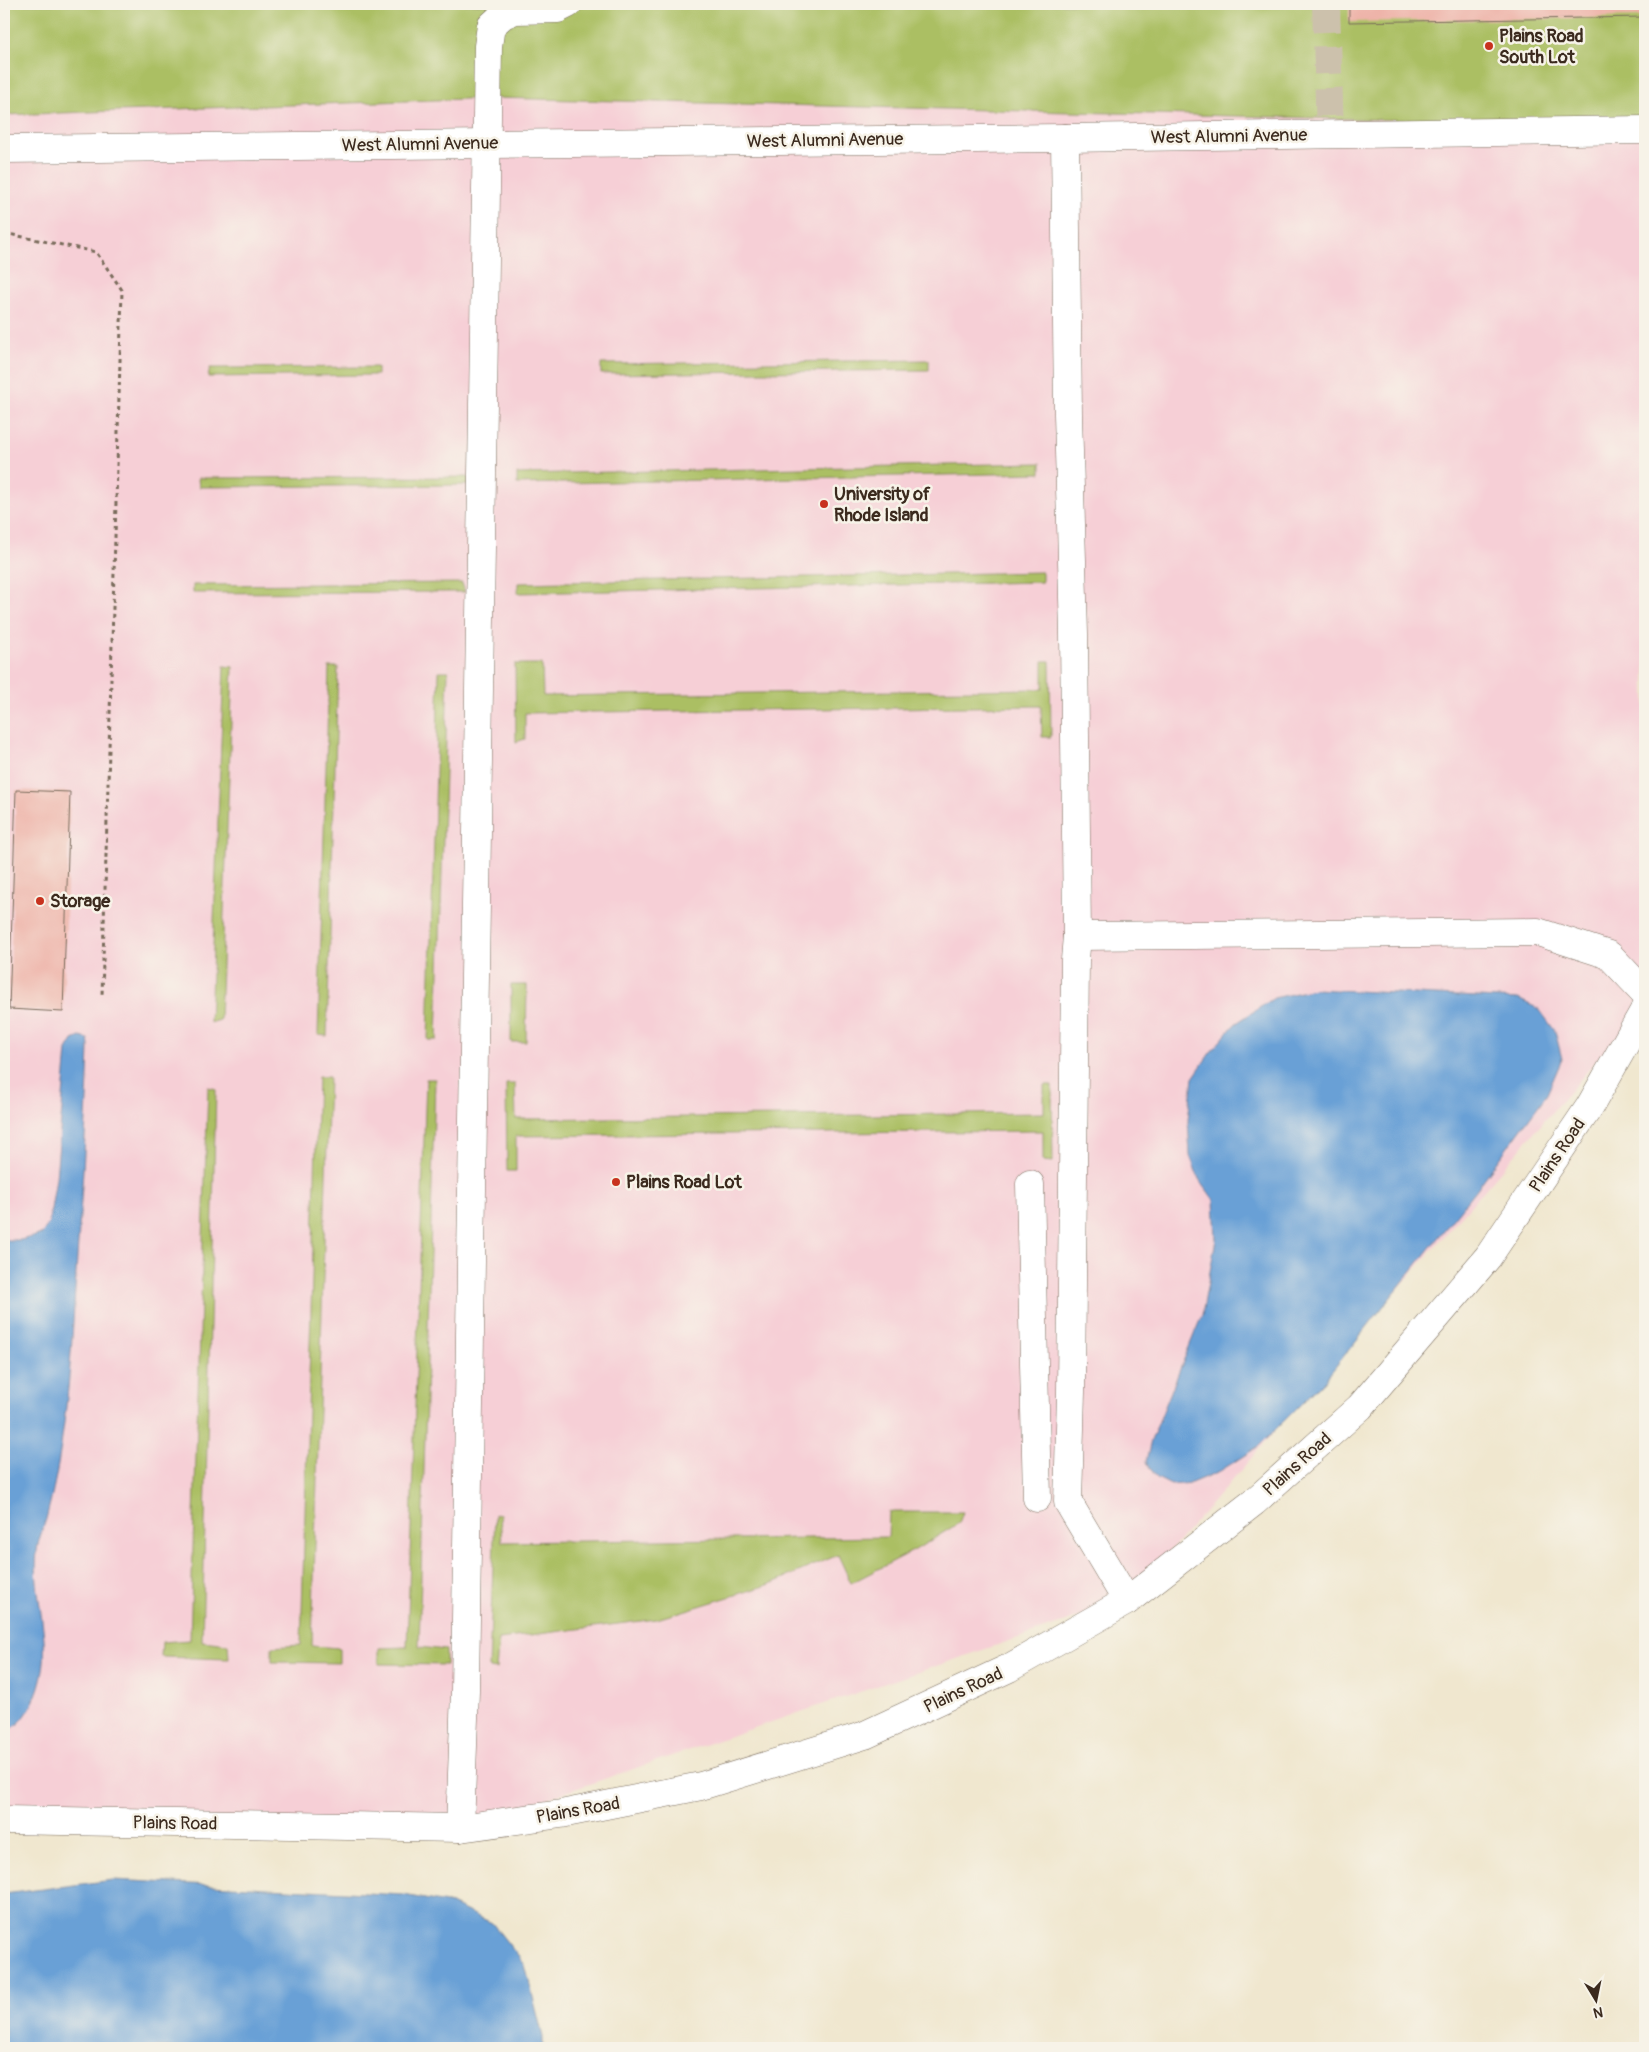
<svg xmlns="http://www.w3.org/2000/svg" width="1649" height="2052" font-family="Pangolin,sans-serif">
	<style>
		.built { fill: #f6cfd6 }
		.green { fill: #abbf63; stroke: #737440 }
		.water { fill: #69a0d6; stroke: #52657a }
		.building { fill: #eeb3a9 }
		.lines { fill: none; stroke-linecap: round; stroke-linejoin: round }
		.minor-tunnel { stroke: #ccc1ac; stroke-width: 28; stroke-dasharray: 28 14; stroke-linecap: butt }
		.minor-casing { stroke: #7a6c5c; stroke-width: 29 }
		.path { stroke: #7a6c5c; stroke-width: 3; stroke-dasharray: 4 4; stroke-linecap: butt }
		.minor { stroke: #fff; stroke-width: 28 }
		.poi-dot { fill: #c8321e; stroke: #f7f3e8; stroke-width: 2 }
		.labels { text-anchor: middle; stroke-width: 5; stroke-linejoin: round; paint-order: stroke }
		.poi-label { font-size: 18px; font-weight: bold; fill: #3b2a1e; stroke: #f7f3e8; text-anchor: start }
		.street-label { font-size: 18px; fill: #3b2a1e; stroke: #f7f3e8 }
	</style>
	<rect width="100%" height="100%" fill="#f7f3e8"/>
	<filter id="ink" filterUnits="userSpaceOnUse"><feTurbulence type="fractalNoise" baseFrequency=".02" numOctaves="2"/><feDisplacementMap in="SourceGraphic" scale="10" xChannelSelector="R" yChannelSelector="G"/><feConvolveMatrix kernelMatrix="1 2 1 2 8 2 1 2 1" color-interpolation-filters="sRGB"/></filter>
	<filter id="wash" filterUnits="userSpaceOnUse"><feTurbulence type="fractalNoise" baseFrequency=".0096" numOctaves="4" result="noise"/><feDisplacementMap in="SourceGraphic" scale="20" xChannelSelector="R" yChannelSelector="G"/><feGaussianBlur stdDeviation="1.12" result="paint"/><feColorMatrix in="noise" values="0 0 0 0 0 0 0 0 0 0 0 0 0 0 0 0 0 1.4 0 .05"/><feComposite in="paint" operator="in"/></filter>
	<g filter="url(#wash)">
		<rect width="100%" height="100%" fill="#f0e7cf"/>
		<path class="built" d="M4 4H1645V1005L1127 1601 460 1828 4 1820Z"/>
		<g class="green">
			<path d="M4 4H1645V126L493 98 4 115Z"/>
			<path d="M929 360V370L601 374V364Z"/>
			<path d="M377 367V375L208 377 210 368Z"/>
			<path d="M1041 463V473L517 484V474Z"/>
			<path d="M468 477 470 485 199 487 198 478Z"/>
			<path d="M1042 572V582L518 593V583Z"/>
			<path d="M462 583 465 592 193 593V585Z"/>
			<path d="M1043 661H1050L1051 737H1042L1041 706 525 713V739L516 742 515 664H542L543 696 1043 689Z"/>
			<path d="M224 666 233 667 220 1020 210 1023Z"/>
			<path d="M329 667H338L327 1036 318 1035Z"/>
			<path d="M439 671H448L437 1040H428Z"/>
			<path d="M511 985H527L526 1042H511Z"/>
			<path d="M318 1077H329L312 1646 339 1648V1663L272 1662V1647L301 1645Z"/>
			<path d="M426 1079H435L419 1647 446 1650V1665L379 1664V1648L407 1647Z"/>
			<path d="M506 1084H515L516 1119 1044 1113V1085H1052L1053 1162 1043 1161V1131L516 1136V1171H507Z"/>
			<path d="M208 1087 216 1089 202 1641 228 1644 229 1659 161 1657 162 1642 190 1640Z"/>
			<path d="M889 1512H963L959 1523 915 1550 851 1583 838 1555 768 1585 657 1619 499 1639 496 1669 489 1668 495 1514 500 1515 502 1542 888 1537Z"/>
		</g>
		<g class="water">
			<path d="M1314 989 1518 999 1539 1009 1555 1031 1562 1059 1547 1094 1476 1190 1324 1381 1259 1446 1220 1471 1191 1483 1171 1485 1157 1478 1146 1462 1151 1441 1202 1315 1216 1239 1214 1200 1199 1179 1190 1156 1188 1119 1193 1078 1210 1053 1235 1024 1274 998Z"/>
			<path d="M80 1037 88 1039 89 1046C87 1117 82 1187 77 1257 73 1317 71 1378 62 1437 59 1464 53 1492 46 1519 43 1529 38 1540 37 1551 32 1592 51 1635 42 1675 38 1694 26 1727 4 1731V1240H21L42 1234 49 1222 56 1178 67 1050 73 1040Z"/>
			<path d="M113 1880 404 1895 451 1904 492 1923 525 1965 543 2037V2048H4V1894Z"/>
		</g>
		<g id="blocks">
			<g class="building">
				<path d="M1349 4H1645V17L1349 22Z"/>
				<path d="M16 790 70 792 63 1012 9 1009Z"/>
			</g>
		</g>
	</g>
	<g filter="url(#ink)">
		<use href="#blocks" fill-opacity="0" stroke="#7a6c5c" stroke-width="1"/>
		<g class="lines">
			<path class="minor-tunnel" d="M1326 4 1330 135"/>
			<defs>
				<g id="minor">
					<path d="M1065 138 1068 414 1074 634 1077 936 1075 960 1071 1392 1068 1502 1127 1601"/>
					<path d="M4 149 1065 138 1645 130"/>
					<path d="M1077 936 1538 932 1609 955 1645 993"/>
					<path d="M1030 1184 1037 1498"/>
					<path d="M4 1820 460 1828 561 1814 701 1786 865 1735 1009 1668 1127 1601 1254 1502 1360 1407 1488 1257 1590 1106 1645 1009"/>
					<path d="M460 1828 465 1691 488 46 491 26 503 15 515 10 558 9 568 4"/>
				</g>
			</defs>
			<use href="#minor" class="minor-casing"/>
			<path class="path" d="M4 233 96 252 122 290 102 996"/>
			<use href="#minor" class="minor"/>
		</g>
	</g>
	<g class="poi-dot">
		<circle cx="1489" cy="46" r="5"/>
		<circle cx="824" cy="504" r="5"/>
		<circle cx="40" cy="901" r="5"/>
		<circle cx="616" cy="1182" r="5"/>
	</g>
	<g class="labels">
		<g class="poi-label">
			<text x="1499" y="42">Plains Road<tspan x="1499" dy="21">South Lot</tspan></text>
			<text x="834" y="500">University of<tspan x="834" dy="21">Rhode Island</tspan></text>
			<text x="50" y="907">Storage</text>
			<text x="626" y="1188">Plains Road Lot</text>
		</g>
		<g class="street-label">
			<text transform="translate(1229 136) rotate(-1)" y="6">West Alumni Avenue</text>
			<text transform="translate(825 140) rotate(-1)" y="6">West Alumni Avenue</text>
			<text transform="translate(420 144) rotate(-1)" y="6">West Alumni Avenue</text>
			<text transform="translate(1557 1155) rotate(-56)" y="6">Plains Road</text>
			<text transform="translate(1297 1464) rotate(-42)" y="6">Plains Road</text>
			<text transform="translate(963 1690) rotate(-25)" y="6">Plains Road</text>
			<text transform="translate(578 1810) rotate(-10)" y="6">Plains Road</text>
			<text transform="translate(175 1823) rotate(1)" y="6">Plains Road</text>
		</g>
	</g>
	<rect width="1649" height="2052" fill="none" stroke="#f7f3e8" stroke-width="20"/>
	<g transform="translate(1596 2000) rotate(170)" stroke="#f7f3e8" stroke-width="4" paint-order="stroke">
	<path d="M0-4L9 19L0 12L-9 19Z" fill="#3b2a1e"/>
	<text y="-8" font-size="14" font-weight="bold" text-anchor="middle" fill="#3b2a1e">N</text>
	</g>
</svg>
